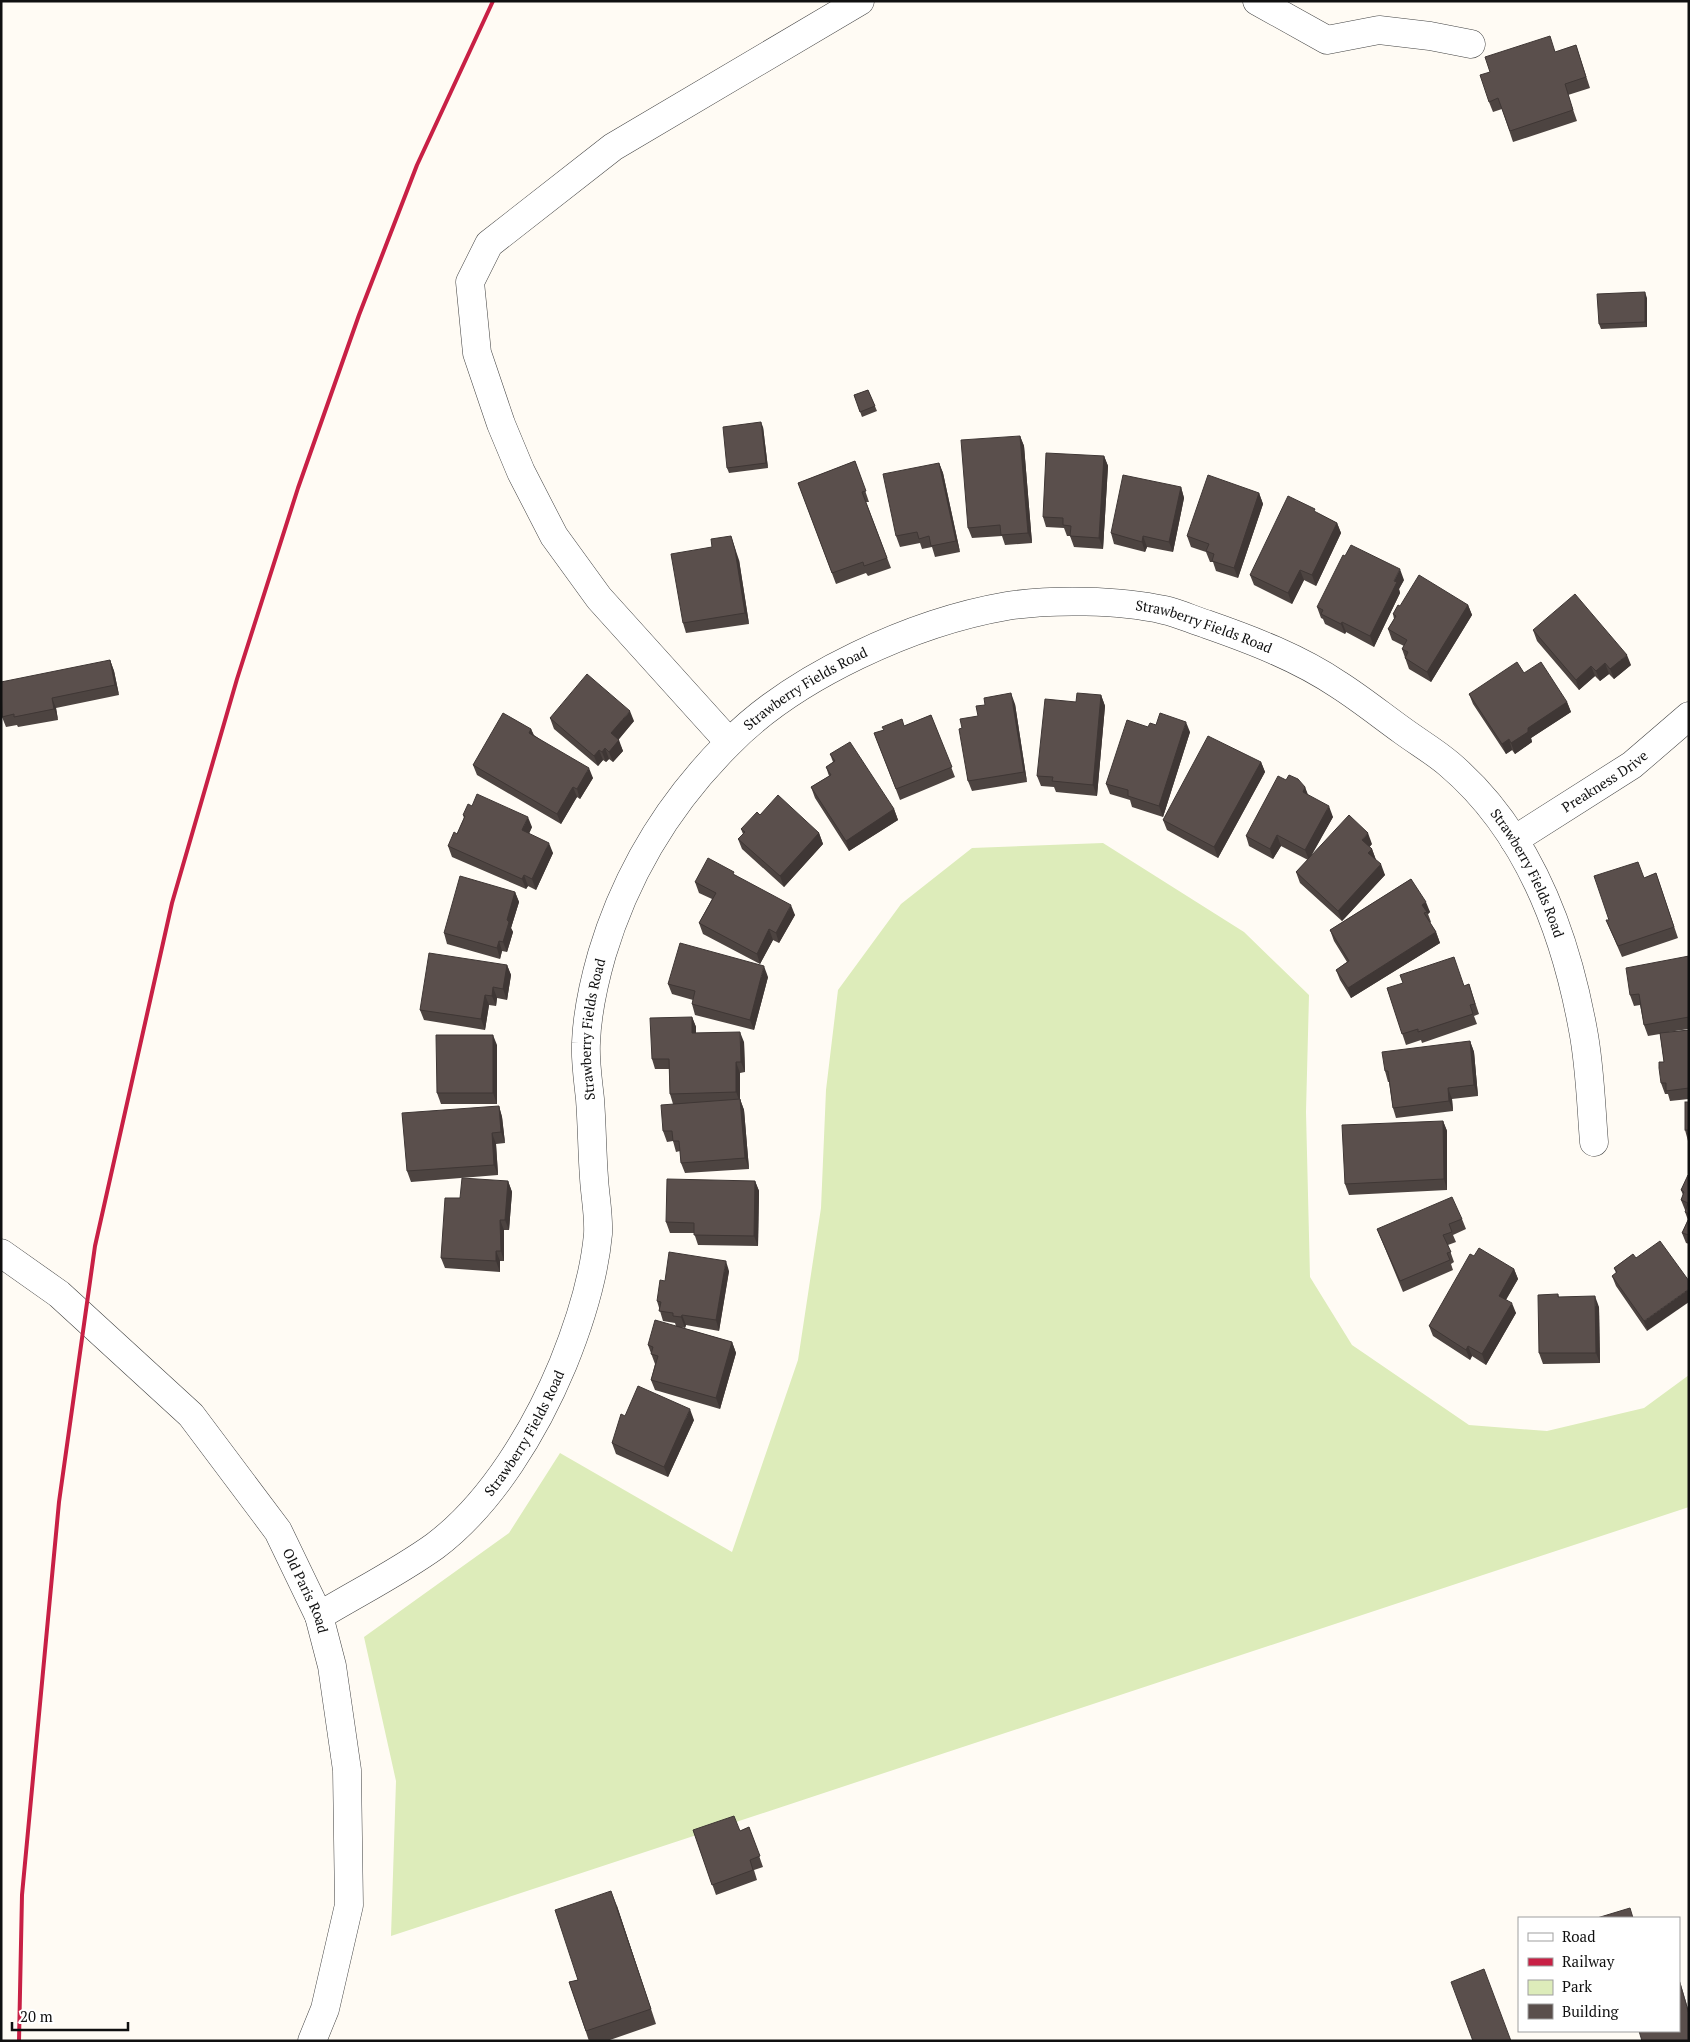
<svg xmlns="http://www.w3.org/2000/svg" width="1690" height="2042" font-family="'PT Serif',serif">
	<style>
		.green { fill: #ddecba }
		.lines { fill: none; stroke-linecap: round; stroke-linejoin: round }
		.minor-casing { stroke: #434343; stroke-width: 29 }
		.minor { stroke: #fff; stroke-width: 28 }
		.rail { stroke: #c82045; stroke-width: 4 }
		.wall { fill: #4d4441 }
		.shaded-wall { fill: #3f3735 }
		.building { fill: #5a4f4c; stroke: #3f3735 }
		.labels { text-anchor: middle; stroke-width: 5; stroke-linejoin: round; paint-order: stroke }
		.street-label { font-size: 14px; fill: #101010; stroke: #fff }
	</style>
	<rect width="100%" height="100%" fill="#fffbf4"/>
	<path class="green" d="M1103 843 1244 932 1309 995 1306 1112 1310 1277 1352 1345 1469 1425 1547 1431 1644 1408 1689 1375V1507L391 1936 396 1781 364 1637 509 1533 560 1453 732 1552 798 1360 821 1208 826 1090 838 990 901 904 972 848Z"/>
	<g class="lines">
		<defs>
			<g id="minor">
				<path d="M1257 1 1327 40 1379 30 1430 36 1471 44"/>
				<path d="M729 742 599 598 554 536 521 472 501 424 477 353 470 282 489 244 613 147 860 1"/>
				<path id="s1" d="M1514 840 1632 765 1689 716"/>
				<path id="s2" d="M1 1253 59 1294 191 1415 278 1531 319 1616 332 1666 347 1770 349 1905 325 2009 312 2041"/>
				<path id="s3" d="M319 1616C357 1593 399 1572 435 1546 492 1503 536 1429 563 1364 580 1322 594 1278 598 1234 599 1215 595 1196 594 1178 592 1151 592 1125 590 1099 588 1080 585 1061 586 1043 587 1013 594 982 602 954 626 874 669 803 728 744 794 676 914 622 1007 606 1052 599 1120 600 1164 610 1178 613 1193 620 1206 624 1252 640 1299 658 1339 685 1361 699 1382 716 1403 731 1418 742 1435 752 1449 764 1528 831 1565 931 1583 1030 1590 1066 1591 1105 1594 1142"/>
			</g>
		</defs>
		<use href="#minor" class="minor-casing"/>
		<use href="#minor" class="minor"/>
		<path class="rail" d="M19 2041 22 1895 59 1502 95 1246 172 903 237 679 298 488 359 315 417 165 493 1"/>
	</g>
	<g class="wall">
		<path d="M1576 45 1590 88 1568 95 1577 121 1513 142 1502 109 1493 112 1489 102 1556 52Z"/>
		<path d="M1647 298V327L1601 329 1599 324Z"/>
		<path d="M868 390 877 411 862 417 854 395Z"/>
		<path d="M763 427 768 468 729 473 727 468Z"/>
		<path d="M1020 436 1024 446 1032 543 1005 545 1002 536 972 538 968 528Z"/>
		<path d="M1104 456 1108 466 1103 549 1074 547 1070 536H1067L1064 528 1046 527 1043 517Z"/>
		<path d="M855 461 869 502H866L891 568 868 576 866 573 836 584 798 483Z"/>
		<path d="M939 463 943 473 960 552 935 557 932 547 922 549 920 543 900 547 896 536Z"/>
		<path d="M1181 487 1184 498 1173 552 1147 547 1145 552 1114 544 1111 533Z"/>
		<path d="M1259 493 1263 504 1238 578 1216 571 1213 562H1210L1206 552 1191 547 1187 536Z"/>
		<path d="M1317 513 1337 523 1341 533 1316 586 1304 580 1292 604 1254 585 1250 575Z"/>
		<path d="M739 560 749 624 686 633 683 623Z"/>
		<path d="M1404 580 1399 589 1400 593 1374 647 1346 632 1345 634 1325 624 1323 619 1321 618 1317 607Z"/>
		<path d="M1468 605 1472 615 1431 682 1409 669 1402 649 1404 646 1392 640 1388 629 1394 619 1393 614 1400 606Z"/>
		<path d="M1533 630 1631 665 1614 679 1609 674 1600 681 1595 676 1579 690 1537 641Z"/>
		<path d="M110 660 114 671 119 695 56 708 58 720 18 727 17 725 6 727 2 717Z"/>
		<path d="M1524 673 1567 702 1571 712 1531 738 1532 742 1515 754 1512 750 1506 754 1473 704 1469 694Z"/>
		<path d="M1101 695 1105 706 1097 796 1056 792 1054 787 1041 786 1037 776 1076 702Z"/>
		<path d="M1015 704 1027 782 972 791 968 781 962 728Z"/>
		<path d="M931 715 955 777 900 800 874 733 904 726Z"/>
		<path d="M550 718 634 721 618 740 623 751 613 762 609 759 606 762 603 760 598 766 554 729Z"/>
		<path d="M1156 725 1190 732 1163 817 1132 807 1130 800 1110 794 1106 784 1148 727Z"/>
		<path d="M531 729 534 735 593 778 580 799 577 797 575 800 561 824 477 775 473 765Z"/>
		<path d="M830 754 894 809 898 820 849 851 815 798 811 787 829 776 826 767 833 762Z"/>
		<path d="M1261 762 1265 772 1218 858 1167 830 1163 820Z"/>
		<path d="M1286 780 1305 787 1307 794 1333 817 1310 857 1372 844 1369 847 1372 849 1376 860 1385 875 1342 921 1300 883 1296 872 1308 860 1281 846 1273 859 1249 846 1246 836Z"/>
		<path d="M463 815 532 827 529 834 553 853 536 890 528 886 526 889 452 857 448 846 457 834 464 818Z"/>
		<path d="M760 815 819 833 823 844 784 887 742 849 738 839 743 834 741 829Z"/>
		<path d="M1656 873 1678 938 1622 957 1606 920H1609L1644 878Z"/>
		<path d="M735 875 795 915 779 943 773 940 760 964 703 934 699 923 712 899 699 893 695 882Z"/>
		<path d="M1411 879 1430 912 1428 914 1431 922 1430 923 1436 932 1440 943 1351 998 1340 980 1336 970 1347 962 1334 941 1330 930Z"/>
		<path d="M515 892 519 902 511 928 513 932 507 952 502 951 500 959 447 944 444 933Z"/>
		<path d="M1689 956V1029L1668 1032 1689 1030V1099L1670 1101 1668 1094H1665L1661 1083 1664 1062 1660 1034 1648 1036 1644 1025 1640 1005 1634 1006 1630 995Z"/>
		<path d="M507 965 511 975 507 1000 497 998 496 1006 489 1005 485 1030 424 1020 420 1010Z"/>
		<path d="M768 977 754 1030 695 1015 692 1004 693 1000 672 994 668 984Z"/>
		<path d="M1469 984 1479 1014 1474 1016 1477 1024 1422 1043 1421 1040 1406 1045 1387 988 1465 986Z"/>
		<path d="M692 1017 696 1027V1033L744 1042 745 1072 740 1073V1099L744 1110 749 1169 685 1173 681 1163 680 1151 676 1152 673 1141 667 1142 663 1131 673 1104 670 1094 669 1069H655L652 1059Z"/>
		<path d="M1470 1041 1474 1052 1478 1096 1452 1099 1453 1111 1396 1118 1393 1108 1389 1082H1388L1385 1071Z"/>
		<path d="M497 1045V1104H441L437 1093Z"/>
		<path d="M1689 1102V1141H1688L1685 1130Z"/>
		<path d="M499 1106 502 1117 505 1143 496 1144 498 1175 411 1182 407 1171Z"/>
		<path d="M1443 1121 1447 1131V1190L1349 1195 1345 1184Z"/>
		<path d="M1689 1175V1244L1686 1243 1682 1233 1688 1220 1685 1212 1686 1211 1685 1210 1681 1200 1683 1195 1681 1190Z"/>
		<path d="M508 1181 512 1192 509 1230H504V1261H500V1272L445 1268 441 1258 460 1198Z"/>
		<path d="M755 1181 759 1191 758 1246 698 1245 694 1233H670L666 1222Z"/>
		<path d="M1462 1219 1466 1229 1453 1235 1456 1242 1448 1245 1454 1262 1451 1264 1453 1270 1403 1292 1377 1229Z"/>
		<path d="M1633 1254 1647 1331 1616 1286 1612 1276 1616 1273 1614 1268Z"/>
		<path d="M1474 1256 1514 1269 1518 1279 1506 1300 1516 1313 1486 1365 1472 1356 1470 1360 1433 1336 1429 1326Z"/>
		<path d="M729 1271 719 1331 686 1325 685 1328 680 1327 732 1342 736 1353 720 1409 655 1390 651 1380 655 1364 648 1345 676 1326 675 1323 663 1321 657 1301 665 1281Z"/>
		<path d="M1558 1294 1559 1297 1599 1307 1600 1363 1543 1364 1539 1353Z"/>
		<path d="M625 1416 694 1420 668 1477 616 1454 612 1443Z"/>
		<path d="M749 1827 763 1867 754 1870 757 1880 716 1895 693 1830 740 1831Z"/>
		<path d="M617 1906 656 2024 607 2041H589L569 1982 578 1980Z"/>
	</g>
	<g class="shaded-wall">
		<path d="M1645 292 1647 298V327L1645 322Z"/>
		<path d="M761 422 763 427 768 468 766 463Z"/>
		<path d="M1020 436 1024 446 1032 543 1028 533Z"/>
		<path d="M1104 456 1108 466 1103 549 1099 538Z"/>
		<path d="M939 463 943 473 960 552 956 541Z"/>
		<path d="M1181 487 1184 498 1173 552 1169 542Z"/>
		<path d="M1259 493 1263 504 1238 578 1234 568Z"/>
		<path d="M1337 523 1341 533 1316 586 1312 575Z"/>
		<path d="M731 536 739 560 749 624 745 613Z"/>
		<path d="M1143 536 1147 547 1145 552 1142 542Z"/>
		<path d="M1400 569 1404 580 1399 589 1400 593 1374 647 1370 636 1394 581Z"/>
		<path d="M1300 570 1304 580 1292 604 1288 593Z"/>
		<path d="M1468 605 1472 615 1431 682 1427 672Z"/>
		<path d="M1342 622 1346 632 1345 634 1341 624Z"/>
		<path d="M1627 655 1631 665 1614 679 1610 669Z"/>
		<path d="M110 660 114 671 119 695 115 685Z"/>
		<path d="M1605 663 1609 674 1600 681 1596 671Z"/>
		<path d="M1591 666 1595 676 1579 690 1576 680Z"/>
		<path d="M1011 693 1015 704 1027 782 1024 772Z"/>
		<path d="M1101 695 1105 706 1097 796 1093 785Z"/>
		<path d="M52 698 56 708 58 720 54 709Z"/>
		<path d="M1567 702 1571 712 1531 738 1532 742 1515 754 1511 743 1528 728Z"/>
		<path d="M630 711 634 721 615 744 611 733Z"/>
		<path d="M1186 722 1190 732 1163 817 1159 806Z"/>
		<path d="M531 729 535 739 529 733Z"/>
		<path d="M1509 739 1512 750 1506 754 1502 744Z"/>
		<path d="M619 740 623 751 613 762 609 752Z"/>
		<path d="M605 748 609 759 606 762 602 752Z"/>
		<path d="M599 750 603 760 598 766 594 756Z"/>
		<path d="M1261 762 1265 772 1218 858 1214 847Z"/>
		<path d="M589 768 593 778 580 799 577 789Z"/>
		<path d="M573 787 577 797 561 824 557 814Z"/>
		<path d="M1305 787 1309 797 1303 792Z"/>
		<path d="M1329 806 1333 817 1309 860 1305 850Z"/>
		<path d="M894 809 898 820 849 851 846 841Z"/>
		<path d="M528 817 532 827 525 841 522 830Z"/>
		<path d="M819 833 823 844 784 887 780 876Z"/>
		<path d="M1368 833 1372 844 1366 851 1362 840Z"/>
		<path d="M1277 835 1281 846 1273 859 1270 849Z"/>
		<path d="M549 843 553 853 536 890 532 879Z"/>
		<path d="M1372 849 1376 860 1368 853Z"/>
		<path d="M1381 864 1385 875 1342 921 1338 911Z"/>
		<path d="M524 875 528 886 526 889 522 879Z"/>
		<path d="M515 892 519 902 511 928 513 932 507 952 503 942 507 920Z"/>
		<path d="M1426 902 1430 912 1428 914 1422 905Z"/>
		<path d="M791 905 795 915 779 943 776 933Z"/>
		<path d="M769 929 773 940 760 964 757 954Z"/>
		<path d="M1436 932 1440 943 1351 998 1348 988Z"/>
		<path d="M499 941 502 951 500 959 497 948Z"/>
		<path d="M507 965 511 975 507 1000 503 989Z"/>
		<path d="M764 966 768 977 754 1030 750 1020Z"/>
		<path d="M493 987 497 998 496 1006 492 996Z"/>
		<path d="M485 995 489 1005 485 1030 481 1019Z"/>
		<path d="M692 1017 696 1027V1044L692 1033Z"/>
		<path d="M740 1032 744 1042 745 1072 741 1062Z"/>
		<path d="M493 1035 497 1045V1104L493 1093Z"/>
		<path d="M1470 1041 1474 1052 1478 1096 1474 1085Z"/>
		<path d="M736 1062 740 1073V1099L744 1110 749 1169 745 1158 740 1102 736 1092Z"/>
		<path d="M1448 1088 1452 1099 1453 1111 1449 1101Z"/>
		<path d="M499 1106 502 1117 505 1143 501 1132Z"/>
		<path d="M1443 1121 1447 1131V1190L1444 1179Z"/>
		<path d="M492 1133 496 1144 498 1175 494 1165Z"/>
		<path d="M508 1181 512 1192 509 1230 505 1220Z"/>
		<path d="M755 1181 759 1191 758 1246 754 1236Z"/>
		<path d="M500 1220 504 1230V1261L501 1251Z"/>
		<path d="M496 1251 500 1261V1272L496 1261Z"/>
		<path d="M726 1261 729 1271 719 1331 716 1320Z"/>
		<path d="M1514 1269 1518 1279 1502 1306 1499 1296Z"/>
		<path d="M1689 1289V1302L1647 1331 1644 1321Z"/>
		<path d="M1595 1296 1599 1307 1600 1363 1596 1353Z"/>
		<path d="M1512 1303 1516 1313 1486 1365 1482 1354Z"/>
		<path d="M682 1315 686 1325 685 1328 681 1317Z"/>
		<path d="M732 1342 736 1353 720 1409 716 1398Z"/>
		<path d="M1468 1346 1472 1356 1470 1360 1466 1350Z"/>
		<path d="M690 1409 694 1420 668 1477 664 1467Z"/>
		<path d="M611 1891 617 1906 656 2024 651 2009Z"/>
		<path d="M1679 1978 1689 2012V2014L1679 1980Z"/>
	</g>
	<g class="building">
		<path d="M1550 36 1555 52 1576 45 1586 77 1565 84 1573 110 1510 131 1498 98 1489 102 1480 75 1490 72 1485 57Z"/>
		<path d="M1645 292V322L1599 324 1597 294Z"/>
		<path d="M868 390 875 406 860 412 854 395Z"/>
		<path d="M761 422 766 463 727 468 723 427Z"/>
		<path d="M1020 436 1028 533 1001 535 1000 525 968 528 961 440Z"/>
		<path d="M1046 453 1104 456 1099 538 1070 536 1071 526 1063 525V518L1043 517Z"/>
		<path d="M855 461 866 491 862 492 887 558 864 566 863 562 832 573 798 483Z"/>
		<path d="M939 463 956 541 931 546 929 536 919 539 917 532 896 536 883 474Z"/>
		<path d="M1123 475 1181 487 1169 542 1143 536 1142 542 1111 533Z"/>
		<path d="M1208 475 1259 493 1234 568 1212 561 1214 554 1206 551 1209 544 1187 536Z"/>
		<path d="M1288 496 1315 509 1314 511 1337 523 1312 575 1300 570 1288 593 1250 575Z"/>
		<path d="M731 536 735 550 745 613 683 623 671 554 712 547 711 539Z"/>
		<path d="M1351 545 1400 569 1394 581 1397 582 1370 636 1342 622 1341 624 1321 614 1323 610 1317 607 1343 555 1345 556Z"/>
		<path d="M1419 575 1468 605 1427 672 1405 658 1408 652 1402 649 1407 640 1388 629 1396 616 1393 614 1398 605 1400 606Z"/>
		<path d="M1575 594 1627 655 1610 669 1605 663 1596 671 1591 666 1576 680 1533 630Z"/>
		<path d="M110 660 115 685 52 698 54 709 14 717V714L2 717 1 682Z"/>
		<path d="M1517 662 1524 673 1541 662 1567 702 1528 728V732L1511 743 1509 739 1502 744 1469 694Z"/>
		<path d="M587 674 630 711 611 733 619 740 609 752 605 748 602 752 599 750 594 756 550 718Z"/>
		<path d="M1011 693 1024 772 968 781 959 729 962 728 960 719 978 716 976 706 985 705 984 698Z"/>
		<path d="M1077 693 1101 695 1093 785 1052 781 1053 777 1037 776 1045 699 1076 702Z"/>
		<path d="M503 713 531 729 529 733 589 768 577 789 573 787 571 790 557 814 473 765Z"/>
		<path d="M1160 713 1186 722 1159 806 1128 796V790L1106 784 1127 720 1148 727 1150 723 1156 725Z"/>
		<path d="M931 715 952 767 896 789 874 733 884 730 882 727 902 719 904 726Z"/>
		<path d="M1208 736 1261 762 1214 847 1163 820Z"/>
		<path d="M850 742 894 809 846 841 811 787 831 775 826 767 835 761 830 754Z"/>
		<path d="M1289 775 1298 779 1305 787 1303 792 1329 806 1305 850 1277 835 1270 849 1246 836 1278 776 1286 780Z"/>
		<path d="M477 794 528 817 522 830 549 843 532 879 524 875 522 879 448 846 454 832 457 834 465 816 463 815 468 804 472 806Z"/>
		<path d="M778 795 819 833 780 876 738 839 745 832 741 829 757 812 760 815Z"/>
		<path d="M1349 815 1368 833 1362 840 1372 849 1368 853 1381 864 1338 911 1296 872Z"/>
		<path d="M708 858 734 872 733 874 791 905 776 933 769 929 757 954 699 923 716 893 695 882Z"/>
		<path d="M1638 862 1644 878 1656 873 1674 927 1618 946 1606 920H1609L1594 876Z"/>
		<path d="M460 876 515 892 507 920 509 922 503 942 499 941 497 948 444 933Z"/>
		<path d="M1411 879 1426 902 1422 905 1427 912 1424 913 1436 932 1348 988 1336 970 1349 961 1330 930Z"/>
		<path d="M680 943 764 966 750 1020 692 1004 695 991 668 984Z"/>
		<path d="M429 953 507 965 503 989 493 987 492 996 485 995 481 1019 420 1010Z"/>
		<path d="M1689 956V1017L1644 1025 1639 994 1630 995 1626 968Z"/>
		<path d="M1454 957 1464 986 1469 984 1475 1004 1470 1005 1473 1014 1418 1032V1029L1402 1034 1387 988 1403 983 1400 975Z"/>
		<path d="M692 1017V1033L740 1032 741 1062H736V1092L670 1094 669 1059H652L650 1018Z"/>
		<path d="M1689 1030V1088L1666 1091V1083H1661L1659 1068V1062H1664L1660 1033Z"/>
		<path d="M436 1035H493V1093H437Z"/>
		<path d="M1470 1041 1474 1085 1448 1088 1449 1101 1393 1108 1388 1071H1385L1382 1052Z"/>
		<path d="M740 1099 745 1158 681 1163 679 1141H673L672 1131H663L661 1105Z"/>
		<rect x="1685" y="1102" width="4" height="28"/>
		<path d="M499 1106 501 1132 492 1133 494 1165 407 1171 402 1113Z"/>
		<path d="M1443 1121 1444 1179 1345 1184 1342 1125Z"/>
		<path d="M1688 1175H1689V1214L1685 1212 1688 1203 1681 1200 1684 1192 1681 1190Z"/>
		<path d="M462 1178 508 1181 505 1220H500L501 1251H496V1261L441 1258 445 1198H460Z"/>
		<path d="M667 1179 755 1181 754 1236 694 1235V1223L666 1222Z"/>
		<path d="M1452 1197 1462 1219 1449 1224 1452 1232 1443 1235 1451 1252 1447 1253 1450 1260 1400 1281 1377 1229Z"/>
		<path d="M1689 1218V1235L1682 1233Z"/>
		<path d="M1660 1241 1689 1281V1289L1644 1321 1612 1276 1617 1272 1614 1268 1633 1254 1636 1258Z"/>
		<path d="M1479 1248 1514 1269 1499 1296 1512 1303 1482 1354 1468 1346 1466 1350 1429 1326 1470 1254 1474 1256Z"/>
		<path d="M669 1252 726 1261 716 1320 682 1315 681 1317 673 1316V1313L659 1311 661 1302 657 1301 660 1280 665 1281Z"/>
		<path d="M1558 1294V1297L1595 1296 1596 1353H1539L1538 1295Z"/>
		<path d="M655 1320 732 1342 716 1398 651 1380 658 1356 651 1354 653 1347 648 1345Z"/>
		<path d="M638 1386 690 1409 664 1467 612 1443 621 1414 625 1416Z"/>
		<path d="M734 1816 740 1831 749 1827 760 1856 750 1860 753 1870 712 1885 693 1830Z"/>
		<path d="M611 1891 651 2009 586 2031 569 1982 578 1980 555 1910Z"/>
		<path d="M1630 1908 1633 1918H1597Z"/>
		<path d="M1484 1969 1511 2041H1473L1451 1982Z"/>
		<path d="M1679 1980 1689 2014V2041H1642L1639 2031H1679Z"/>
	</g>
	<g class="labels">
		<g class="street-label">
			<text dy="5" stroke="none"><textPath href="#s3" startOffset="1541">Strawberry Fields Road</textPath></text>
			<text dy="5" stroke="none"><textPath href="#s3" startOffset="1121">Strawberry Fields Road</textPath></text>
			<text dy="5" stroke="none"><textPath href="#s1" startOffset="108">Preakness Drive</textPath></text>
			<text dy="5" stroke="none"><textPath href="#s3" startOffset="1961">Strawberry Fields Road</textPath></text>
			<text dy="5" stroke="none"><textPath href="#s3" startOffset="701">Strawberry Fields Road</textPath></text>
			<text dy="5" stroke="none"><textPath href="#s3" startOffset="281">Strawberry Fields Road</textPath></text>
			<text dy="5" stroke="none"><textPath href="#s2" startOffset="461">Old Paris Road</textPath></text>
		</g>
	</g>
	<rect width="1690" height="2042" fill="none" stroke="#101010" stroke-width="5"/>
	<rect x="1518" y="1917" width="162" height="115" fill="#ffffff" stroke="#9f9f9f"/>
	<rect x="1528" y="1933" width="25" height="8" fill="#ffffff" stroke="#9f9f9f"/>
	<text x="1562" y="1942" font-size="15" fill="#101010">Road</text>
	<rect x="1528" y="1958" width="25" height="8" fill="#c82045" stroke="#9f9f9f"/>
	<text x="1562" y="1967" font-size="15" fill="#101010">Railway</text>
	<rect x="1528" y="1980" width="25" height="15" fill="#ddecba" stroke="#9f9f9f"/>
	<text x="1562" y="1992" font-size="15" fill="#101010">Park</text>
	<rect x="1528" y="2004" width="25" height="15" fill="#5a4f4c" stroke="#9f9f9f"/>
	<text x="1562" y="2017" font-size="15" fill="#101010">Building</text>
	<path d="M12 2022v8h116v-8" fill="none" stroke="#101010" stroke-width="2.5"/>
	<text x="20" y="2022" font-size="15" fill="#101010" stroke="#ffffff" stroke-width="4" paint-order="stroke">20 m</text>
</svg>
